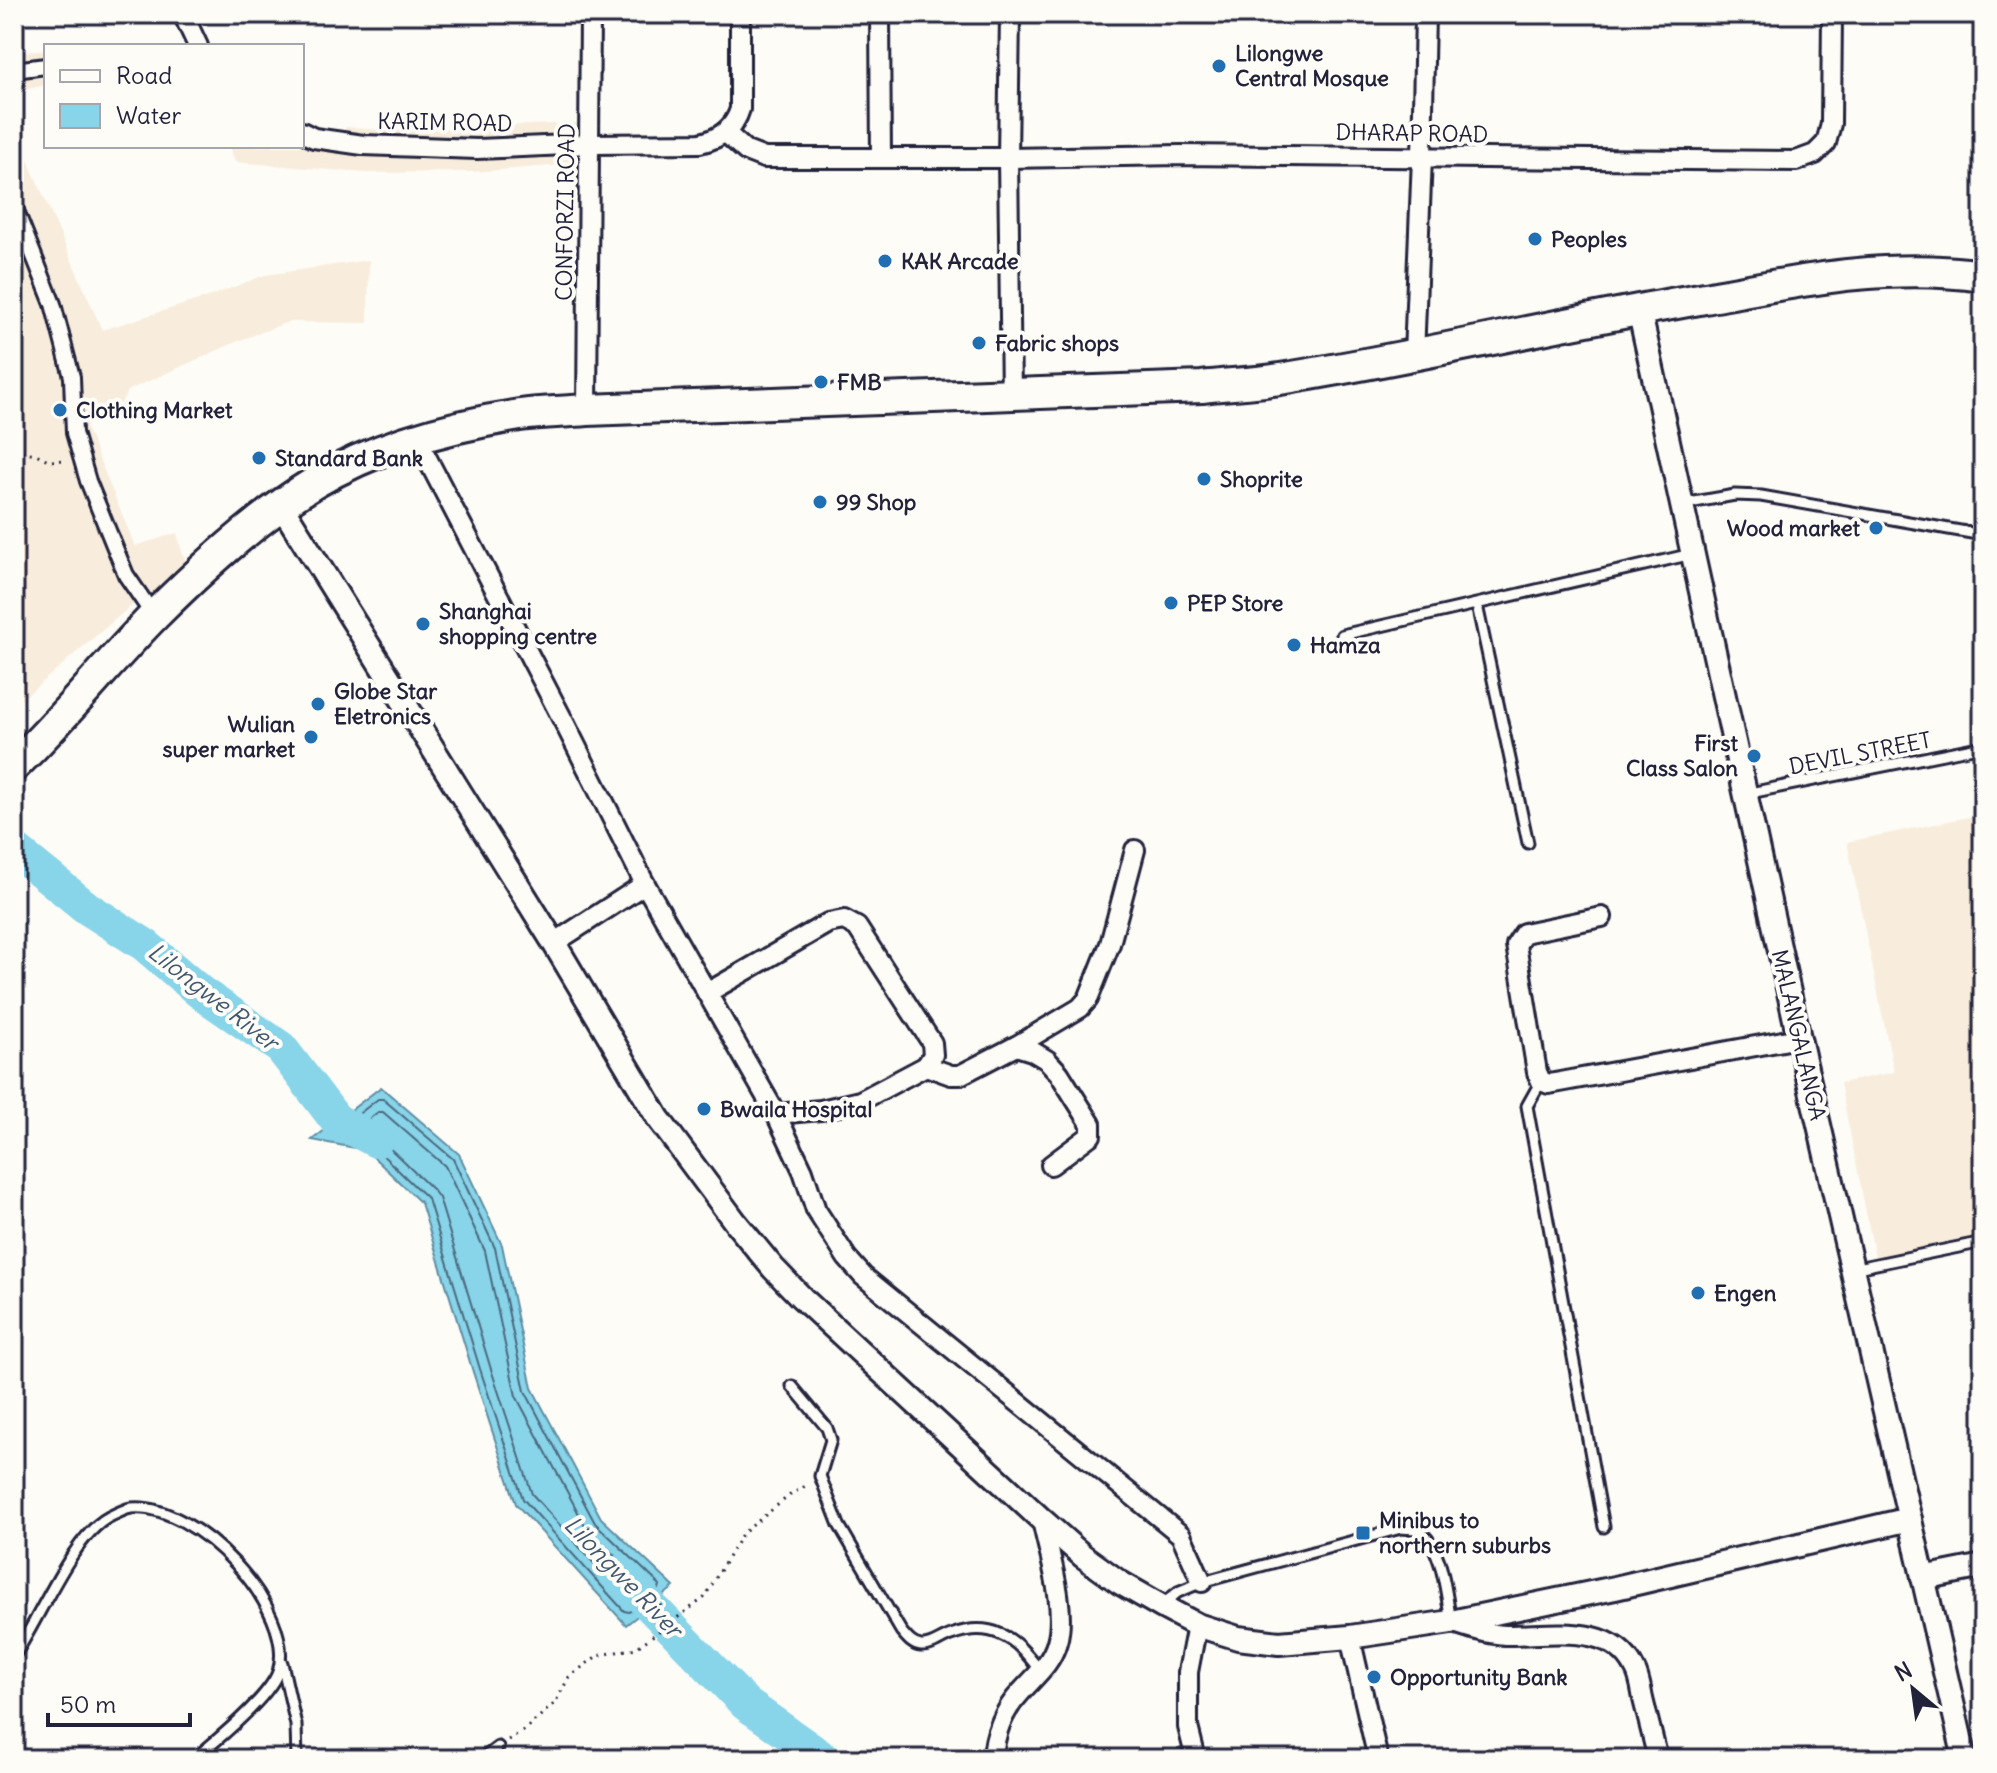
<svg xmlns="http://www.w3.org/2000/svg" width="1997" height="1773" font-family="Delius,sans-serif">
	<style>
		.built { fill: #f8eddc }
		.water { fill: #88d4e8; stroke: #5f8da3; stroke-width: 2 }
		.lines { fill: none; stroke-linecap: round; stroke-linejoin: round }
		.shore { stroke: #4b6980; stroke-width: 2 }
		.river { stroke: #88d4e8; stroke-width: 34 }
		.service-casing { stroke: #22223b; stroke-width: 15 }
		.pedestrian-casing { stroke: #22223b; stroke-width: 20 }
		.minor-casing { stroke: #22223b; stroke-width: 24 }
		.tertiary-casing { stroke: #22223b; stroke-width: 28 }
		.trunk-casing { stroke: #22223b; stroke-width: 36 }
		.path { stroke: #22223b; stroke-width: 3; stroke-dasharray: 2 6; stroke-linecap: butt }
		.service { stroke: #fdfcf7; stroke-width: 9 }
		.pedestrian { stroke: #fdfcf7; stroke-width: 14 }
		.minor { stroke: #fdfcf7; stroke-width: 18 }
		.tertiary { stroke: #fdfcf7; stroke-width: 22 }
		.trunk { stroke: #fdfcf7; stroke-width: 30 }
		.poi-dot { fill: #1f6fb2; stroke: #fdfcf7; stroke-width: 3 }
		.labels { text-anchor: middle; stroke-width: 8; stroke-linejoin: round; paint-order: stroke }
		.poi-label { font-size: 22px; font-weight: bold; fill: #22223b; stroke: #fdfcf7; text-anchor: start }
		.street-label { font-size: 22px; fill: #22223b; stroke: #fdfcf7 }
		.water-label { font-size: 24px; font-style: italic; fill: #41576f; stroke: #fdfcf7 }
	</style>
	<rect width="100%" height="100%" fill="#fdfcf7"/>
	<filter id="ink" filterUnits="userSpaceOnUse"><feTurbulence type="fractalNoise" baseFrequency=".0125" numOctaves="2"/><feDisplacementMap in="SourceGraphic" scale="16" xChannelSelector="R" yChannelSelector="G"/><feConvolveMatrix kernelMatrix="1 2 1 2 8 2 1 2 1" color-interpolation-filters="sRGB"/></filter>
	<g filter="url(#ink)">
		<g class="built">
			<path d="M46 50V85L14 92V53Z"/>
			<path d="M14 121 20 142 102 330 208 297 265 275 369 260 368 323 288 322 236 342 129 390 120 404 92 415 86 427 135 546 177 533 183 555 189 566 145 604 132 605 14 706Z"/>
			<path d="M580 123 578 164 473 172 366 173 235 162 229 146H302L335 150 346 127 383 130Z"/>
			<path d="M1983 814V1239L1876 1262 1840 1083 1894 1072 1847 842Z"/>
		</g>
		<path class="water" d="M381 1087 459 1154 502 1245 532 1388 601 1518 674 1587 626 1625 516 1504 473 1372 421 1203 366 1150 312 1140Z"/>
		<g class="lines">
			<g class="shore">
				<path d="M378 1099H383L453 1159 495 1248 525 1391 595 1523 660 1585 659 1589 629 1612 624 1611 523 1499 480 1369 428 1199 371 1144 337 1135 338 1130Z"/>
				<path d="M378 1112H383L445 1166 485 1251 516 1396 587 1529 644 1584V1588L630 1599 625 1598 532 1494 490 1366 439 1198 433 1190 378 1137 361 1130V1125Z"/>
			</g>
			<g class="river">
				<path d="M14 849 87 908 145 945 200 992 281 1048 336 1120 376 1141"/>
				<path d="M618 1573 746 1704 824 1759"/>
			</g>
			<defs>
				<g id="service">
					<path d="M1683 504 1735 495 1761 496 1983 535"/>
					<path d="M1477 605 1528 843"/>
					<path d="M1342 635 1692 554"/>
					<path d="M1745 794 1983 746"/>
					<path d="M1541 1081 1527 1106 1604 1527"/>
					<path d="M1852 1269 1983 1242"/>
					<path d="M792 1386 827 1428 831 1440 820 1476 839 1525 901 1631C907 1638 912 1645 921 1646 932 1647 941 1638 951 1635 967 1629 984 1627 1000 1634 1018 1641 1030 1658 1041 1672"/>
					<path d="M1163 1604 1178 1592 1202 1582 1401 1528C1405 1529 1410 1528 1414 1529 1443 1539 1446 1596 1451 1622"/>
					<path d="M14 1656C39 1620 72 1536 109 1517 115 1514 125 1509 131 1508 194 1501 298 1609 278 1672 269 1697 215 1742 194 1759"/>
					<path d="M282 1663 296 1725 297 1759"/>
					<path d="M482 1759 498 1747"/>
				</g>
				<g id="pedestrian">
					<path d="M14 70 46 66"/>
					<path d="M14 206 53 304 72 377 74 433 88 481 126 575 154 616"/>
				</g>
				<g id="minor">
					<path d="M183 14 198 46"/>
					<path d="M880 14 881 158"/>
					<path d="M1010 14 1008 158 1011 395"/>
					<path d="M302 132 314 138 363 145 477 149 590 144 700 143C719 139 734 129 740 109V14"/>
					<path d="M725 132 746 151 764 158H1008L1180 155 1796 161 1815 154 1826 143 1831 124 1832 14"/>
					<path d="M1414 355 1422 157 1425 14"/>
					<path d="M587 410 590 14"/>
					<path d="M417 439 565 724 645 884 776 1114 803 1171 816 1210 847 1258 863 1276 1181 1535 1202 1582"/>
					<path d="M1602 917 1524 933 1516 945 1537 1072 1541 1081 1549 1084 1799 1038"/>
					<path d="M554 943 645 884"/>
					<path d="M707 993 828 923 844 920 857 927 932 1043 933 1055 926 1066 860 1101 821 1110 776 1114"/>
					<path d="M1016 1046 1032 1051 1047 1060 1059 1073 1091 1124V1135L1051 1165"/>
					<path d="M926 1066 951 1075H960L1016 1046 1080 1008 1088 999 1110 944 1135 850"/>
					<path d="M1451 1622C1469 1628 1487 1634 1505 1635 1548 1636 1612 1621 1635 1669 1640 1678 1641 1689 1643 1699 1648 1719 1653 1739 1658 1759"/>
					<path d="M1350 1637 1378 1759"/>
					<path d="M993 1759C994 1734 1004 1710 1021 1692 1035 1676 1051 1664 1057 1642 1067 1608 1049 1555 1042 1520"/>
					<path d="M1196 1759 1188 1727V1672L1197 1625"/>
				</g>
				<g id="tertiary">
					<path d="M1639 309 1799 1038 1965 1759"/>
					<path d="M281 505 554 943 658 1118 736 1223 773 1268 802 1298 1042 1520 1083 1556 1119 1582 1161 1606 1197 1625 1238 1638 1279 1643 1350 1637 1451 1622 1615 1588 1910 1519"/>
					<path d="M1923 1578 1983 1566"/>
				</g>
				<path id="trunk" d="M14 766C64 718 107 664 155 615 201 569 258 517 314 483 376 446 449 426 520 415 542 412 565 412 587 410L1202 387C1228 384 1254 383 1280 379 1423 356 1563 322 1705 298 1798 281 1888 262 1983 276"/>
			</defs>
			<use href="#service" class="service-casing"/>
			<use href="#pedestrian" class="pedestrian-casing"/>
			<use href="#minor" class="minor-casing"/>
			<use href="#tertiary" class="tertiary-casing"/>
			<use href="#trunk" class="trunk-casing"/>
			<g class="path">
				<path d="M14 450 36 454 50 461 66 460"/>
				<path d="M508 1740 522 1732 555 1703 569 1677 597 1656 636 1648 704 1598 742 1534 790 1495 807 1485"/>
			</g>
			<use href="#service" class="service"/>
			<use href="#pedestrian" class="pedestrian"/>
			<use href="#minor" class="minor"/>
			<use href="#tertiary" class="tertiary"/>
			<use href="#trunk" class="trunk"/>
		</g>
	</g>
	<g class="poi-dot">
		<circle cx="1219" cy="66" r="8"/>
		<circle cx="1535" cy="239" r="8"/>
		<circle cx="885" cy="261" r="8"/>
		<circle cx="979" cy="343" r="8"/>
		<circle cx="821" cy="382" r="8"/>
		<circle cx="60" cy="410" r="8"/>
		<circle cx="259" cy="458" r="8"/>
		<circle cx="1204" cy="479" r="8"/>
		<circle cx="820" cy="502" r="8"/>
		<circle cx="1876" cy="528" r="8"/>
		<circle cx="1171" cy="603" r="8"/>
		<circle cx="423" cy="624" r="8"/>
		<circle cx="1294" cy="645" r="8"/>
		<circle cx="318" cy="704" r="8"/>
		<circle cx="311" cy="737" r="8"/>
		<circle cx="1754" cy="756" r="8"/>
		<circle cx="704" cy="1109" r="8"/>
		<circle cx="1698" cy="1293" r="8"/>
		<rect x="1355" y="1525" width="16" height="16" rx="4"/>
		<circle cx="1374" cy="1677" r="8"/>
	</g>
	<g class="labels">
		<g class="poi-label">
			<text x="1235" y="61">Lilongwe<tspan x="1235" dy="25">Central Mosque</tspan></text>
			<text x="1551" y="247">Peoples</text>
			<text x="901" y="269">KAK Arcade</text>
			<text x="995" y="351">Fabric shops</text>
			<text x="837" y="390">FMB</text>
			<text x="76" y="418">Clothing Market</text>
			<text x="275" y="466">Standard Bank</text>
			<text x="1220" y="487">Shoprite</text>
			<text x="836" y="510">99 Shop</text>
			<text x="1860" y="536" text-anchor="end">Wood market</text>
			<text x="1187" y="611">PEP Store</text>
			<text x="439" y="619">Shanghai<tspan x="439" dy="25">shopping centre</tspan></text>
			<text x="1310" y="653">Hamza</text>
			<text x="334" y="699">Globe Star<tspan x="334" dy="25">Eletronics</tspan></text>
			<text x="295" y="732" text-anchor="end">Wulian<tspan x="295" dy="25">super market</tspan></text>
			<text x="1738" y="751" text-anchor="end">First<tspan x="1738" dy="25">Class Salon</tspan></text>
			<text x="720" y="1117">Bwaila Hospital</text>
			<text x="1714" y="1301">Engen</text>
			<text x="1379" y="1528">Minibus to<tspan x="1379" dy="25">northern suburbs</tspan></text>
			<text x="1390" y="1685">Opportunity Bank</text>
		</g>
		<g class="street-label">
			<text transform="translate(445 122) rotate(1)" y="8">KARIM ROAD</text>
			<text transform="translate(1412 133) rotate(1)" y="8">DHARAP ROAD</text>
			<text transform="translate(565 212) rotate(-89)" y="8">CONFORZI ROAD</text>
			<text transform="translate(1860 753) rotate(-11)" y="8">DEVIL STREET</text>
			<text transform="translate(1799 1035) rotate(77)" y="8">MALANGALANGA</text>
		</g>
		<g class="water-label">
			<text transform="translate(213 997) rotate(38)" y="8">Lilongwe River</text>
			<text transform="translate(623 1577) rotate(46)" y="8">Lilongwe River</text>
		</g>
	</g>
	<rect width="1997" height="1773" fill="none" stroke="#fdfcf7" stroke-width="48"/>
	<rect x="24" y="24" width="1949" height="1725" fill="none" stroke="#22223b" stroke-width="3" filter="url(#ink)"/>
	<rect x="44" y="44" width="260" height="104" fill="#fdfcf7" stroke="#a5a5ac" stroke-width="2"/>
	<rect x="60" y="70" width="40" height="12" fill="#fdfcf7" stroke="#a5a5ac" stroke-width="2"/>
	<text x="116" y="84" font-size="24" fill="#22223b">Road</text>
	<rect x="60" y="104" width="40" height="24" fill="#88d4e8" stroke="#a5a5ac" stroke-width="2"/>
	<text x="116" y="124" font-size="24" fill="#22223b">Water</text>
	<g transform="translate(1913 1689) rotate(331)" stroke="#fdfcf7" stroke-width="6" paint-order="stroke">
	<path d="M0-6L14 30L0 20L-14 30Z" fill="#22223b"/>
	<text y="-12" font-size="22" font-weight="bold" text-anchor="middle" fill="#22223b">N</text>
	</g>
	<path d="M48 1713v12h142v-12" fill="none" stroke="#22223b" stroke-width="4"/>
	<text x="60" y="1713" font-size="24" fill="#22223b" stroke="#fdfcf7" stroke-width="6" paint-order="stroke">50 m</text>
</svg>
